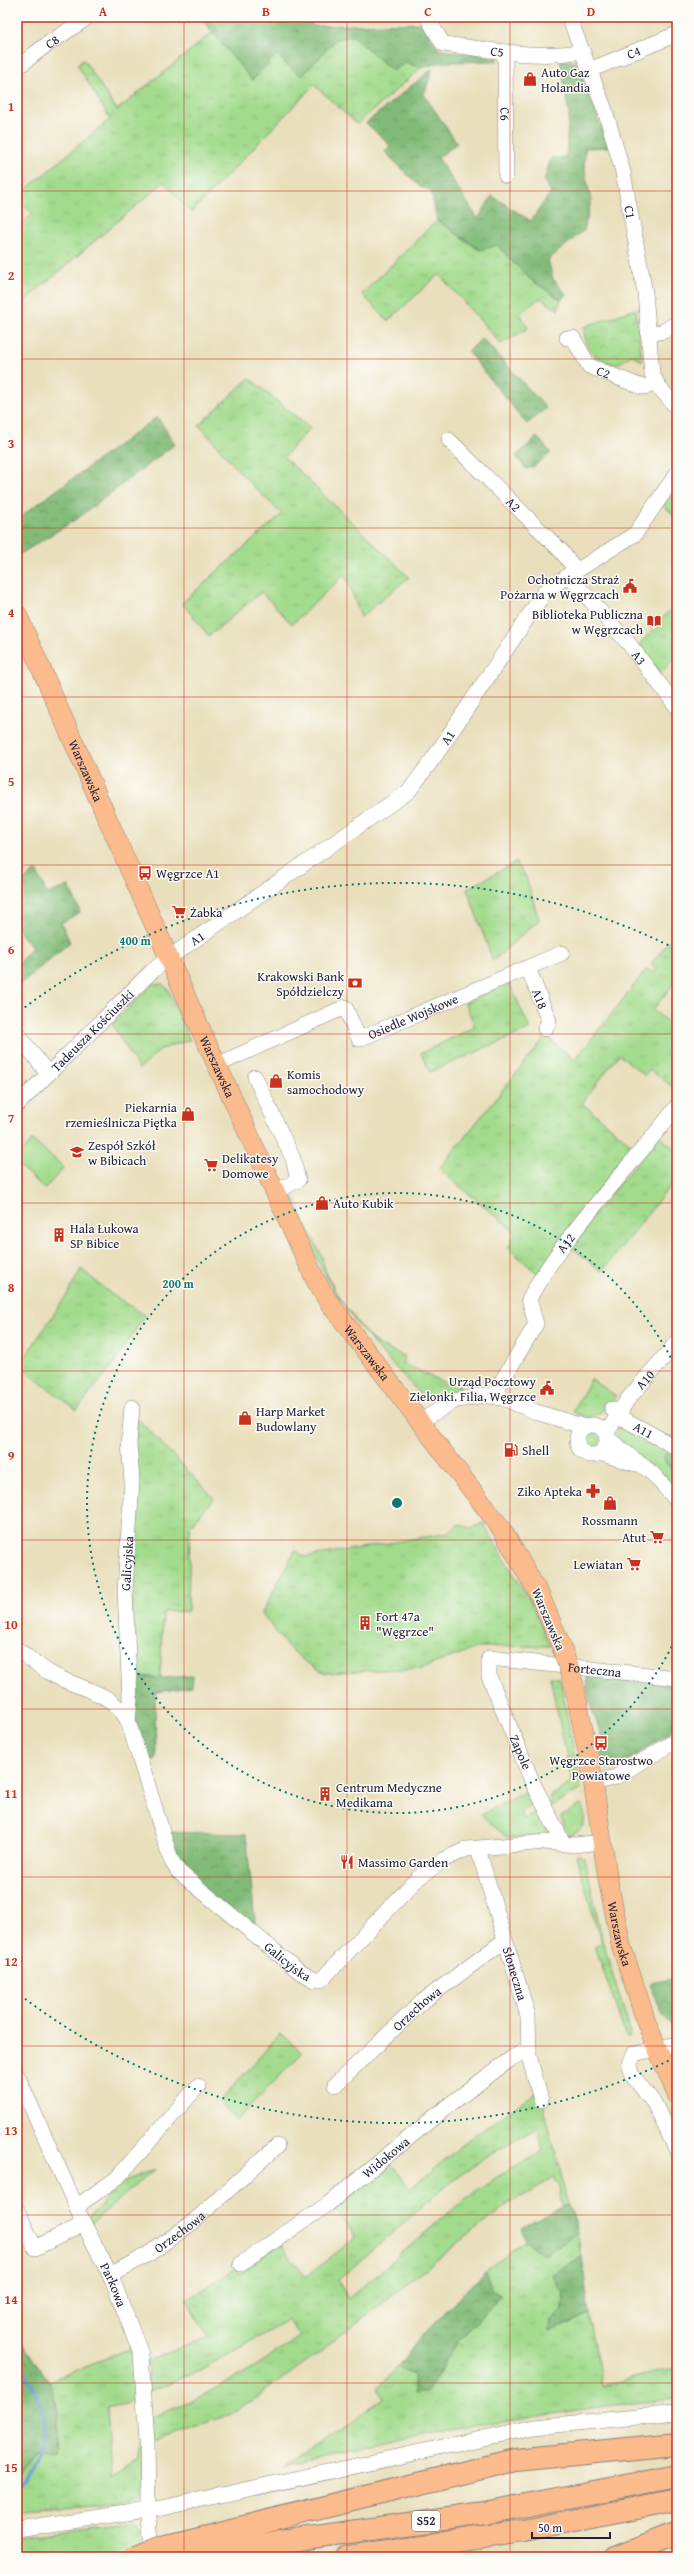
<svg xmlns="http://www.w3.org/2000/svg" width="694" height="2574" font-family="'Gentium Book Plus',serif">
	<style>
		.grass { fill: url(#grass-tufts); stroke: #627e64; fill-rule: evenodd }
		.forest { fill: url(#forest-crowns); stroke: #526e5a }
		.park { fill: url(#park-crowns); stroke: #627e64 }
		.pitch { fill: #a3db8d; stroke: #627e64 }
		.lines { fill: none; stroke-linecap: round; stroke-linejoin: round }
		.stream { stroke: #6c9ed7; stroke-width: 3 }
		.minor-casing { stroke: #86807c; stroke-width: 16 }
		.major-casing { stroke: #86807c; stroke-width: 20 }
		.highway-casing { stroke: #86807c; stroke-width: 24 }
		.minor { stroke: #fff; stroke-width: 15 }
		.major { stroke: #fbbb8d; stroke-width: 19 }
		.highway { stroke: #fbbb8d; stroke-width: 22 }
		.major-bridge-casing { stroke: #86807c; stroke-width: 20; stroke-linecap: butt }
		.highway-bridge-casing { stroke: #86807c; stroke-width: 24; stroke-linecap: butt }
		.major-bridge { stroke: #fbbb8d; stroke-width: 19 }
		.highway-bridge { stroke: #fbbb8d; stroke-width: 22 }
		.grid { fill: none; stroke: #c8321e; stroke-width: 1; stroke-opacity: 0.55 }
		.ring { fill: none; stroke: #0f766e; stroke-width: 2; stroke-dasharray: 2 4 }
		.labels { text-anchor: middle; stroke-width: 3; stroke-linejoin: round; paint-order: stroke }
		.shield { fill: #fdfcf7; stroke: #646373; stroke-width: 1 }
		.shield-label { font-size: 12px; font-weight: bold; fill: #22223b }
		.street-label { font-size: 13px; fill: #22223b; stroke: #fdfcf7 }
		.poi-label { font-size: 13px; fill: #22223b; stroke: #fdfcf7; text-anchor: start }
		.centre { fill: #0f766e; stroke: #fdfcf7; stroke-width: 2 }
		.ring-label { font-size: 12px; text-anchor: middle; font-weight: bold; fill: #0f766e; stroke: #fdfcf7; stroke-width: 3; stroke-linejoin: round; paint-order: stroke }
		.neatline { fill: none; stroke: #c8321e; stroke-width: 1.5 }
		.grid-label { font-size: 13px; text-anchor: middle; font-weight: bold; fill: #c8321e }
	</style>
	<defs>
		<pattern id="grass-tufts" width="24" height="20" patternUnits="userSpaceOnUse"><rect width="24" height="20" fill="#a3db8d"/><path d="M3 7l-1-3M5 7V3M7 7l1-3M15 17l-1-3M17 17v-4M19 17l1-3" fill="none" stroke="#8cbc7b"/></pattern>
		<pattern id="forest-crowns" width="20" height="18" patternUnits="userSpaceOnUse"><rect width="20" height="18" fill="#82bb78"/><path d="M2 6a3 3 0 1 1 6 0M12 15a3 3 0 1 1 6 0" fill="none" stroke="#6a9864"/></pattern>
		<pattern id="park-crowns" width="20" height="18" patternUnits="userSpaceOnUse"><rect width="20" height="18" fill="#a3db8d"/><path d="M2 6a3 3 0 1 1 6 0M12 15a3 3 0 1 1 6 0" fill="none" stroke="#8cbc7b"/></pattern>
	</defs>
	<rect width="100%" height="100%" fill="#fdfcf7"/>
	<filter id="ink" filterUnits="userSpaceOnUse"><feTurbulence type="fractalNoise" baseFrequency=".025" numOctaves="2"/><feDisplacementMap in="SourceGraphic" scale="8" xChannelSelector="R" yChannelSelector="G"/><feConvolveMatrix kernelMatrix="1 2 1 2 8 2 1 2 1" color-interpolation-filters="sRGB"/></filter>
	<filter id="wash" filterUnits="userSpaceOnUse"><feTurbulence type="fractalNoise" baseFrequency=".012" numOctaves="4" result="noise"/><feDisplacementMap in="SourceGraphic" scale="16" xChannelSelector="R" yChannelSelector="G"/><feGaussianBlur stdDeviation="0.9" result="paint"/><feColorMatrix in="noise" values="0 0 0 0 0 0 0 0 0 0 0 0 0 0 0 0 0 1.4 0 .05"/><feComposite in="paint" operator="in"/></filter>
	<g filter="url(#wash)">
		<rect width="100%" height="100%" fill="#e9dfbc"/>
		<g class="grass">
			<path d="M213 32 252 80 277 53 285 63 302 76 336 39 353 36 393 71 406 62 421 68 357 124 314 85 191 213 164 182 17 307V229L33 214 17 200V197L110 119 77 64 84 60 117 110Z"/>
			<path d="M437 220 479 250 497 245 530 279 561 300 558 310 540 298 520 313 528 328 501 344 439 274 388 321 362 294Z"/>
			<path d="M249 378 310 428 284 457 409 577 361 617 345 574 292 624 261 592 209 636 182 603 282 514 246 479 199 425Z"/>
			<path d="M677 488V518L664 506Z"/>
			<path d="M677 602V656L659 674 638 646Z"/>
			<path d="M516 862 526 877 539 920 493 961 467 889Z"/>
			<path d="M677 931V979L653 1010 677 1030V1090L650 1070 645 1076 619 1054 582 1103 637 1149 538 1274 508 1248 516 1233 439 1169 546 1036 575 1060 647 969 653 973 657 969 651 964Z"/>
			<path d="M509 982 530 1029 430 1072 421 1053 475 1027 465 1003Z"/>
			<path d="M153 984H162L168 989 190 1040 161 1049 139 1069 112 1024Z"/>
			<path d="M659 1136 677 1151V1177L602 1272 569 1245Z"/>
			<path d="M291 1191 322 1257C325 1281 355 1326 374 1341 382 1348 395 1352 405 1356L402 1363 447 1384 451 1377 457 1380 460 1387 457 1392 434 1400 422 1396 373 1343 333 1290 286 1197 287 1193Z"/>
			<path d="M81 1269 111 1294 145 1315 115 1362 77 1410 19 1366 68 1293Z"/>
			<path d="M591 1379 616 1396 601 1412 589 1418 573 1412Z"/>
			<path d="M137 1418 214 1498 190 1526 188 1611 163 1612 160 1678 133 1675 130 1614 134 1443Z"/>
			<path d="M627 1424 670 1448 663 1459 677 1476V1492L615 1435 620 1426Z"/>
			<circle cx="592" cy="1440" r="8"/>
			<path d="M483 1523 533 1606 550 1646 479 1647 422 1668 325 1673 304 1661 285 1644 262 1613 295 1550 305 1557 449 1533 458 1524 471 1528Z"/>
			<path d="M550 1677 560 1678 581 1789 552 1806 549 1797 572 1782Z"/>
			<path d="M528 1790 534 1802 521 1812 524 1819 540 1812 553 1836 508 1838 481 1815Z"/>
			<path d="M582 1804C586 1824 587 1827 568 1836L561 1817Z"/>
			<path d="M579 1855 585 1858 603 1943 630 2031 629 2037H626L595 1946 601 1942 576 1856Z"/>
			<path d="M281 2033 302 2053 236 2121 220 2101Z"/>
			<path d="M540 2090 568 2204 562 2206 559 2188 553 2178 503 2208 313 2357 253 2400 233 2413 149 2443 148 2418C206 2397 251 2372 300 2336L288 2320 200 2371 149 2391 147 2361 209 2337 186 2300 236 2268 240 2273 280 2243 306 2277 356 2237 331 2205 387 2160 410 2189 468 2140ZM537 2128 543 2151 497 2177 453 2209 348 2299 338 2280 441 2190 487 2156Z"/>
			<path d="M154 2169 89 2226 88 2219 119 2184Z"/>
			<path d="M577 2232 582 2257 553 2274 563 2294 562 2309 551 2320 550 2332 589 2314 602 2385 677 2368V2399L605 2406 429 2433 281 2465 343 2430 383 2398 378 2388 398 2367 414 2374 427 2392 458 2341 501 2295 491 2288 485 2271 525 2240 544 2256Z"/>
			<path d="M134 2347 137 2357 145 2453V2490C114 2513 54 2505 17 2511V2479L37 2452 56 2451 59 2413 49 2381ZM139 2399V2458L111 2476 107 2407Z"/>
			<path d="M134 2522 140 2529 144 2557H17V2543L21 2537Z"/>
		</g>
		<g class="forest">
			<path d="M200 17H304L314 26 421 23 439 50 498 57 497 61 442 62 421 68 406 62 393 71 353 36 336 39 302 76 285 63 277 54 252 80Z"/>
			<path d="M560 60 576 62 609 147 585 148 584 166 591 201 584 230 548 260 553 279 566 294 561 300 530 279 497 245 480 250 437 220 431 190 420 187 385 152 390 145 366 123 432 69 424 95 457 143 438 158 478 219 492 196 531 221 551 192 544 181 551 158 566 157 569 113Z"/>
			<path d="M482 338 546 408 527 424 468 352Z"/>
			<path d="M157 417 175 444 78 518 17 556V519Z"/>
			<path d="M537 437 551 453 533 467 526 469 516 456Z"/>
			<path d="M36 870 47 894 69 886 80 912 61 923 70 942 17 987V965L32 947 17 929V886Z"/>
			<path d="M670 1448 677 1452V1476L663 1459Z"/>
			<path d="M588 1675 677 1686V1722L667 1735 618 1767 603 1757C606 1727 583 1707 588 1675Z"/>
			<path d="M136 1676 160 1678 193 1676 192 1687 155 1692 156 1760 147 1763 133 1718Z"/>
			<path d="M165 1832 246 1834 256 1931 181 1870Z"/>
			<path d="M677 1978V2030L663 2015 650 1983Z"/>
			<path d="M568 2204 577 2232 544 2256 525 2240 521 2228Z"/>
			<path d="M582 2257 589 2314 550 2332 551 2320 562 2309 563 2294 552 2274Z"/>
			<path d="M485 2271 491 2288 501 2295 458 2341 427 2392 414 2394V2374L398 2367 425 2333Z"/>
			<path d="M17 2336 49 2381 59 2413 56 2451 37 2452 17 2479Z"/>
		</g>
		<path class="park" d="M636 309 642 361 632 355 616 365C589 354 589 356 583 327Z"/>
		<path class="pitch" d="M32 1140 64 1167 45 1189 17 1164V1158Z"/>
		<g class="lines">
			<path class="stream" d="M17 2356C46 2410 62 2437 17 2490"/>
		</g>
	</g>
	<g filter="url(#ink)">
		<g class="lines">
			<defs>
				<g id="minor">
					<path id="s1" d="M427 17 443 44C488 49 538 60 582 51"/>
					<path id="s2" d="M569 17 605 110 623 172 645 293 652 374 659 387 677 408"/>
					<path id="s3" d="M505 52 506 176"/>
					<path id="s4" d="M17 68 42 48 88 17"/>
					<path id="s5" d="M590 70 677 34"/>
					<path d="M649 334 664 331 677 323"/>
					<path id="s6" d="M567 338H573L589 366 642 387 649 386 655 382"/>
					<path id="s7" d="M449 440 562 552 576 570"/>
					<path id="s8" d="M568 575 629 644 677 707"/>
					<path id="s9" d="M528 968 549 1021 545 1029"/>
					<path d="M17 1033 48 1074"/>
					<path id="s10" d="M217 1065 345 1007 359 1039 562 953"/>
					<path d="M255 1077 293 1159 298 1180 275 1192"/>
					<path id="s11" d="M17 1105 151 972 170 957 409 791 435 756 546 590 635 534 677 473"/>
					<path id="s12" d="M495 1396 500 1384 536 1324 529 1299C565 1231 631 1168 677 1106"/>
					<path id="s13" d="M612 1409 622 1418 677 1448"/>
					<path d="M419 1422 454 1401 484 1395 503 1398 536 1412 585 1427"/>
					<circle cx="592" cy="1440" r="15"/>
					<path id="s14" d="M606 1434 628 1399 677 1342"/>
					<path d="M607 1438 653 1474 677 1501"/>
					<path d="M599 1453 636 1464"/>
					<path id="s15" d="M17 1649C28 1657 38 1666 50 1673 78 1690 110 1689 128 1721L171 1860 179 1872 300 1972 315 1980H321L418 1878 445 1859 467 1849 545 1842 574 1845 602 1842"/>
					<path id="s16" d="M128 1721 130 1700 125 1590 132 1481 129 1443 132 1407"/>
					<path d="M594 1783 616 1777 672 1743 677 1737"/>
					<path id="s17" d="M563 1843 532 1781 489 1676V1658L677 1678"/>
					<path id="s18" d="M478 1849 528 2016 529 2056 541 2100"/>
					<path d="M677 2044 634 2054 629 2066 632 2075 654 2103 677 2151"/>
					<path id="s19" d="M17 2075 84 2224 113 2281 141 2354 147 2441 148 2509 153 2557"/>
					<path id="s20" d="M335 2085 422 2002 505 1940"/>
					<path d="M76 2207 117 2178 198 2086"/>
					<path d="M17 2210 35 2248 84 2224"/>
					<path id="s21" d="M241 2264 328 2204 449 2105 512 2058 529 2049"/>
					<path id="s22" d="M110 2275 149 2254 193 2222 277 2146"/>
					<path d="M17 2529 161 2508 535 2427 677 2413"/>
				</g>
				<g id="major">
					<path id="s23" d="M17 614 195 1017 315 1279 328 1301 501 1528 540 1596 562 1648"/>
					<path id="s24" d="M574 1685 591 1768 608 1880 621 1945 647 2024 677 2095"/>
				</g>
				<g id="highway">
					<path d="M167 2546 515 2460 677 2444"/>
					<path d="M187 2555 485 2513 677 2476"/>
					<path d="M348 2557 523 2531 677 2500"/>
					<path d="M616 2557 677 2533"/>
				</g>
			</defs>
			<use href="#minor" class="minor-casing"/>
			<use href="#major" class="major-casing"/>
			<use href="#highway" class="highway-casing"/>
			<use href="#minor" class="minor"/>
			<use href="#major" class="major"/>
			<use href="#highway" class="highway"/>
			<defs>
				<path id="major-bridge" d="M562 1648 574 1685"/>
				<path id="highway-bridge" d="M135 2557 167 2546"/>
			</defs>
			<use href="#major-bridge" class="major-bridge-casing"/>
			<use href="#highway-bridge" class="highway-bridge-casing"/>
			<use href="#major-bridge" class="major-bridge"/>
			<use href="#highway-bridge" class="highway-bridge"/>
		</g>
	</g>
	<path class="grid" d="M184 17V2557M347 17V2557M510 17V2557M17 191H677M17 359H677M17 528H677M17 697H677M17 865H677M17 1034H677M17 1203H677M17 1371H677M17 1540H677M17 1709H677M17 1877H677M17 2046H677M17 2215H677M17 2383H677"/>
	<g class="ring">
		<path d="M677 1636A310 310 0 1 1 677 1370"/>
		<path d="M674 2058A620 620 0 0 1 20 1995M20 1011A620 620 0 0 1 674 948"/>
	</g>
	<defs>
		<symbol id="shop-bare" viewBox="-9 -9 18 18"><path d="M-5-2.5h2.3a2.7 3.5 0 0 1 5.4 0H5L5.5 6h-11ZM-1.5-2.5h3a1.5 2.3 0 0 0-3 0Z" fill="#c8321e" stroke="#fdfcf7" stroke-width="2.5" paint-order="stroke"/></symbol>
		<symbol id="civic-bare" viewBox="-9 -9 18 18"><path d="M-.6-6.5H3V-4.5H.6V-3L4-1V1h2V6H-6V1h2V-1L-.6-3ZM-1.2 2.5V6h2.4V2.5Z" fill="#c8321e" stroke="#fdfcf7" stroke-width="2.5" paint-order="stroke"/></symbol>
		<symbol id="library-bare" viewBox="-9 -9 18 18"><path d="M-6-4Q-3-5.5-.7-3.5V5Q-3 3-6 4ZM6-4Q3-5.5 .7-3.5V5Q3 3 6 4Z" fill="#c8321e" stroke="#fdfcf7" stroke-width="2.5" paint-order="stroke"/></symbol>
		<symbol id="bus-bare" viewBox="-9 -9 18 18"><path d="M-5-6H5V4H4V6H2V4H-2V6H-4V4H-5ZM-3.5-4V0h7V-4ZM-3.5 1.2v1.5H-2V1.2ZM2 1.2v1.5H3.5V1.2Z" fill="#c8321e" stroke="#fdfcf7" stroke-width="2.5" paint-order="stroke"/></symbol>
		<symbol id="supermarket-bare" viewBox="-9 -9 18 18"><path d="M-6-5.5h2.5l.6 2H6L4.5 2H-2.5L-4.4-4H-6ZM-1.5 3.2a1.3 1.3 0 1 0 .1 0ZM3 3.2a1.3 1.3 0 1 0 .1 0Z" fill="#c8321e" stroke="#fdfcf7" stroke-width="2.5" paint-order="stroke"/></symbol>
		<symbol id="bank-bare" viewBox="-9 -9 18 18"><path d="M-6-4H6V4H-6ZM0-2.3a2.3 2.3 0 1 0 0 4.6a2.3 2.3 0 1 0 0-4.6Z" fill="#c8321e" stroke="#fdfcf7" stroke-width="2.5" paint-order="stroke"/></symbol>
		<symbol id="school-bare" viewBox="-9 -9 18 18"><path d="M0-5L7-2L0 1L-7-2ZM-4 1L0 2.5L4 1V4Q0 6-4 4Z" fill="#c8321e" stroke="#fdfcf7" stroke-width="2.5" paint-order="stroke"/></symbol>
		<symbol id="building-bare" viewBox="-9 -9 18 18"><path d="M-4-6H4V6H1V3H-1V6H-4ZM-2.5-4.3h1.7v1.8h-1.7ZM.8-4.3h1.7v1.8H.8ZM-2.5-1h1.7V.8h-1.7ZM.8-1h1.7V.8H.8Z" fill="#c8321e" stroke="#fdfcf7" stroke-width="2.5" paint-order="stroke"/></symbol>
		<symbol id="fuel-bare" viewBox="-9 -9 18 18"><path d="M-5.5-6h7V0h2V4h1.3V-2.5L3-4.5l.8-.8L6-3V5H2.5V1h-1V6h-7ZM-4.2-4.7v3.2H.2V-4.7Z" fill="#c8321e" stroke="#fdfcf7" stroke-width="2.5" paint-order="stroke"/></symbol>
		<symbol id="pharmacy-bare" viewBox="-9 -9 18 18"><path d="M-2-6h4v4h4v4h-4v4h-4v-4h-4v-4h4Z" fill="#c8321e" stroke="#fdfcf7" stroke-width="2.5" paint-order="stroke"/></symbol>
		<symbol id="restaurant-bare" viewBox="-9 -9 18 18"><path d="M-5-6h1v4h1v-4h1v4h1v-4h1v5L-1.5 .5V6h-2V.5L-5-1ZM5-6V6H3V1.5H1.5Q1.5-4 5-6Z" fill="#c8321e" stroke="#fdfcf7" stroke-width="2.5" paint-order="stroke"/></symbol>
	</defs>
	<g fill-rule="evenodd">
		<use href="#shop-bare" x="520" y="69" width="20" height="20"/>
		<use href="#civic-bare" x="620" y="576" width="20" height="20"/>
		<use href="#library-bare" x="644" y="611" width="20" height="20"/>
		<use href="#bus-bare" x="135" y="863" width="20" height="20"/>
		<use href="#supermarket-bare" x="169" y="902" width="20" height="20"/>
		<use href="#bank-bare" x="345" y="973" width="20" height="20"/>
		<use href="#shop-bare" x="266" y="1071" width="20" height="20"/>
		<use href="#shop-bare" x="178" y="1104" width="20" height="20"/>
		<use href="#school-bare" x="67" y="1142" width="20" height="20"/>
		<use href="#supermarket-bare" x="201" y="1155" width="20" height="20"/>
		<use href="#shop-bare" x="312" y="1193" width="20" height="20"/>
		<use href="#building-bare" x="49" y="1225" width="20" height="20"/>
		<use href="#civic-bare" x="537" y="1378" width="20" height="20"/>
		<use href="#shop-bare" x="235" y="1408" width="20" height="20"/>
		<use href="#fuel-bare" x="501" y="1440" width="20" height="20"/>
		<use href="#pharmacy-bare" x="583" y="1481" width="20" height="20"/>
		<use href="#shop-bare" x="600" y="1493" width="20" height="20"/>
		<use href="#supermarket-bare" x="647" y="1527" width="20" height="20"/>
		<use href="#supermarket-bare" x="624" y="1554" width="20" height="20"/>
		<use href="#building-bare" x="355" y="1613" width="20" height="20"/>
		<use href="#bus-bare" x="591" y="1733" width="20" height="20"/>
		<use href="#building-bare" x="315" y="1784" width="20" height="20"/>
		<use href="#restaurant-bare" x="337" y="1852" width="20" height="20"/>
	</g>
	<g class="labels">
		<rect class="shield" x="412" y="2511" width="28" height="20" rx="3"/>
		<g class="shield-label">
			<text x="426" y="2525">S52</text>
		</g>
		<g class="street-label">
			<text dy="5" stroke="none"><textPath href="#s4" startOffset="44">C8</textPath></text>
			<text dy="5" stroke="none"><textPath href="#s1" startOffset="86">C5</textPath></text>
			<text dy="5" stroke="none"><textPath href="#s5" startOffset="47">C4</textPath></text>
			<text dy="5" stroke="none"><textPath href="#s3" startOffset="62">C6</textPath></text>
			<text dy="5" stroke="none"><textPath href="#s2" startOffset="205">C1</textPath></text>
			<text dy="5" stroke="none"><textPath href="#s6" startOffset="54">C2</textPath></text>
			<text dy="5" stroke="none"><textPath href="#s7" startOffset="91">A2</textPath></text>
			<text dy="5" stroke="none"><textPath href="#s8" startOffset="109">A3</textPath></text>
			<text dy="5" stroke="none"><textPath href="#s11" startOffset="570">A1</textPath></text>
			<text dy="5" stroke="none"><textPath href="#s23" startOffset="171">Warszawska</textPath></text>
			<text dy="5" stroke="none"><textPath href="#s11" startOffset="246">A1</textPath></text>
			<text dy="5" stroke="none"><textPath href="#s9" startOffset="33">A18</textPath></text>
			<text dy="5" stroke="none"><textPath href="#s10" startOffset="234">Osiedle Wojskowe</textPath></text>
			<text dy="5" stroke="none"><textPath href="#s11" startOffset="106">Tadeusza Kościuszki</textPath></text>
			<text dy="5" stroke="none"><textPath href="#s23" startOffset="495">Warszawska</textPath></text>
			<text dy="5" stroke="none"><textPath href="#s12" startOffset="176">A12</textPath></text>
			<text dy="5" stroke="none"><textPath href="#s23" startOffset="819">Warszawska</textPath></text>
			<text dy="5" stroke="none"><textPath href="#s14" startOffset="67">A10</textPath></text>
			<text dy="5" stroke="none"><textPath href="#s13" startOffset="38">A11</textPath></text>
			<text dy="5" stroke="none"><textPath href="#s16" startOffset="158">Galicyjska</textPath></text>
			<text transform="translate(549 1619) rotate(67)" y="5">Warszawska</text>
			<text dy="5" stroke="none"><textPath href="#s17" startOffset="307">Forteczna</textPath></text>
			<text transform="translate(521 1752) rotate(67)" y="5">Zapole</text>
			<text dy="5" stroke="none"><textPath href="#s24" startOffset="253">Warszawska</textPath></text>
			<text dy="5" stroke="none"><textPath href="#s15" startOffset="435">Galicyjska</textPath></text>
			<text dy="5" stroke="none"><textPath href="#s18" startOffset="130">Słoneczna</textPath></text>
			<text dy="5" stroke="none"><textPath href="#s20" startOffset="112">Orzechowa</textPath></text>
			<text dy="5" stroke="none"><textPath href="#s21" startOffset="180">Widokowa</textPath></text>
			<text dy="5" stroke="none"><textPath href="#s22" startOffset="82">Orzechowa</textPath></text>
			<text dy="5" stroke="none"><textPath href="#s19" startOffset="231">Parkowa</textPath></text>
		</g>
		<g class="poi-label">
			<text x="541" y="77">Auto Gaz<tspan x="541" dy="15">Holandia</tspan></text>
			<text x="619" y="584" text-anchor="end">Ochotnicza Straż<tspan x="619" dy="15">Pożarna w Węgrzcach</tspan></text>
			<text x="643" y="619" text-anchor="end">Biblioteka Publiczna<tspan x="643" dy="15">w Węgrzcach</tspan></text>
			<text x="156" y="878">Węgrzce A1</text>
			<text x="190" y="917">Żabka</text>
			<text x="344" y="981" text-anchor="end">Krakowski Bank<tspan x="344" dy="15">Spółdzielczy</tspan></text>
			<text x="287" y="1079">Komis<tspan x="287" dy="15">samochodowy</tspan></text>
			<text x="177" y="1112" text-anchor="end">Piekarnia<tspan x="177" dy="15">rzemieślnicza Piętka</tspan></text>
			<text x="88" y="1150">Zespół Szkół<tspan x="88" dy="15">w Bibicach</tspan></text>
			<text x="222" y="1163">Delikatesy<tspan x="222" dy="15">Domowe</tspan></text>
			<text x="333" y="1208">Auto Kubik</text>
			<text x="70" y="1233">Hala Łukowa<tspan x="70" dy="15">SP Bibice</tspan></text>
			<text x="536" y="1386" text-anchor="end">Urząd Pocztowy<tspan x="536" dy="15">Zielonki. Filia, Węgrzce</tspan></text>
			<text x="256" y="1416">Harp Market<tspan x="256" dy="15">Budowlany</tspan></text>
			<text x="522" y="1455">Shell</text>
			<text x="582" y="1496" text-anchor="end">Ziko Apteka</text>
			<text x="610" y="1525" text-anchor="middle">Rossmann</text>
			<text x="646" y="1542" text-anchor="end">Atut</text>
			<text x="623" y="1569" text-anchor="end">Lewiatan</text>
			<text x="376" y="1621">Fort 47a<tspan x="376" dy="15">"Węgrzce"</tspan></text>
			<text x="601" y="1765" text-anchor="middle">Węgrzce Starostwo<tspan x="601" dy="15">Powiatowe</tspan></text>
			<text x="336" y="1792">Centrum Medyczne<tspan x="336" dy="15">Medikama</tspan></text>
			<text x="358" y="1867">Massimo Garden</text>
		</g>
	</g>
	<circle cx="397" cy="1503" r="6" class="centre"/>
	<g class="ring-label">
		<text x="135" y="945">400 m</text>
		<text x="178" y="1288">200 m</text>
	</g>
	<rect width="694" height="2574" fill="none" stroke="#fdfcf7" stroke-width="44"/>
	<path d="M532 2532v6h78v-6" fill="none" stroke="#22223b" stroke-width="2"/>
	<text x="538" y="2532" font-size="12" fill="#22223b" stroke="#fdfcf7" stroke-width="3" paint-order="stroke">50 m</text>
	<rect x="22" y="22" width="650" height="2530" class="neatline"/>
	<g class="grid-label">
		<text x="103" y="16">A</text>
		<text x="266" y="16">B</text>
		<text x="428" y="16">C</text>
		<text x="591" y="16">D</text>
		<text x="11" y="111">1</text>
		<text x="11" y="280">2</text>
		<text x="11" y="448">3</text>
		<text x="11" y="617">4</text>
		<text x="11" y="786">5</text>
		<text x="11" y="954">6</text>
		<text x="11" y="1123">7</text>
		<text x="11" y="1292">8</text>
		<text x="11" y="1460">9</text>
		<text x="11" y="1629">10</text>
		<text x="11" y="1798">11</text>
		<text x="11" y="1966">12</text>
		<text x="11" y="2135">13</text>
		<text x="11" y="2304">14</text>
		<text x="11" y="2472">15</text>
	</g>
</svg>
